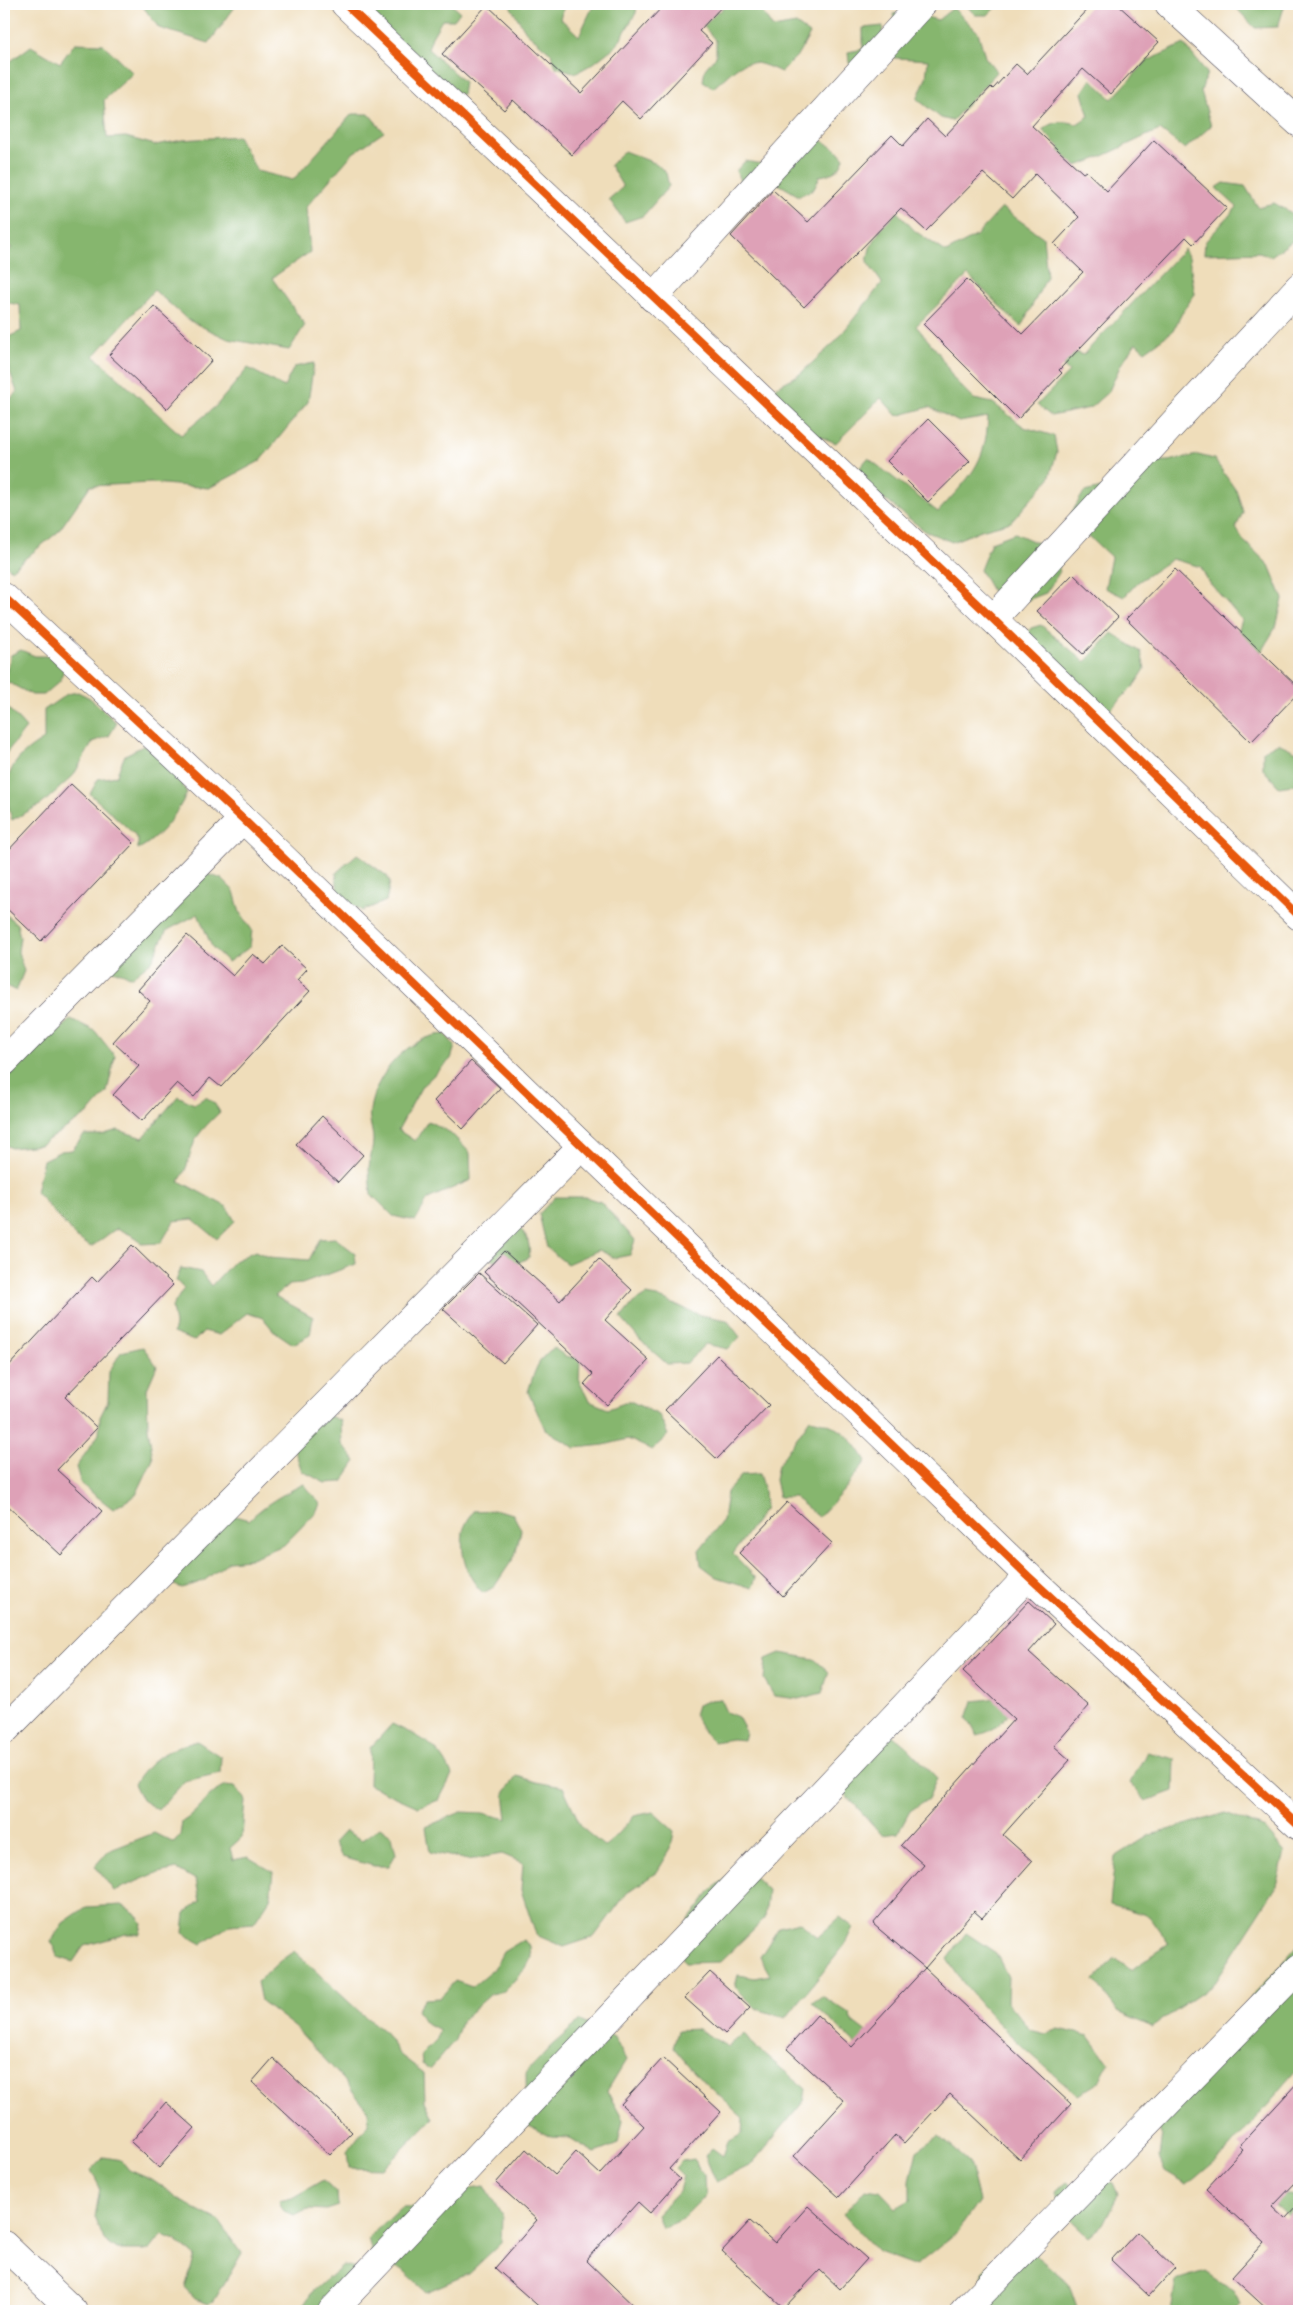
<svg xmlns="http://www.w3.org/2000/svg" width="1303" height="2315" font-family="'Playpen Sans',sans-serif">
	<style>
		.forest { fill: #86b66e; stroke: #546c54 }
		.building { fill: #dea1b7 }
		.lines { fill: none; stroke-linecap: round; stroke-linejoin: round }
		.minor-casing { stroke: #413e4e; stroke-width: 29 }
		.minor { stroke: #fff; stroke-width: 28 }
		.cycleway-casing { stroke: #fff; stroke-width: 11 }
		.cycleway { stroke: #e8590c; stroke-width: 8 }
	</style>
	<rect width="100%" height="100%" fill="#fff"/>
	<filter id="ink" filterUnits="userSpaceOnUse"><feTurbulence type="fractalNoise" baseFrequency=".02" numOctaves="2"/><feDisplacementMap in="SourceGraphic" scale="10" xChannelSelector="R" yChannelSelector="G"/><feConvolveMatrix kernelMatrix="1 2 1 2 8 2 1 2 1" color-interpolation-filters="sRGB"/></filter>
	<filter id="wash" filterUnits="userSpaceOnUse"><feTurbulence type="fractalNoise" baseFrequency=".0096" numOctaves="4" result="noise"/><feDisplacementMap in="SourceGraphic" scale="20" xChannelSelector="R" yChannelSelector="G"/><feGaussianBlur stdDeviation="1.12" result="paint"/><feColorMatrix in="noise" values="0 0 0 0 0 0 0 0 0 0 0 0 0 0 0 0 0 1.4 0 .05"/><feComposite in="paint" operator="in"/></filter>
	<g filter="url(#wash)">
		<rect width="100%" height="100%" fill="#efddba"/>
		<g class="forest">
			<path d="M141 4H237L209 43 159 28Z"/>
			<path d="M342 4H411L412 8 419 4H451L460 12 454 20H442L432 37 428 49 464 82 462 95 439 84Z"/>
			<path d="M509 4H565L560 18 579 36 594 4H637L636 13 617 45 594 63 576 73 556 67 551 53 526 32Z"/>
			<path d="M694 4H710L719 12 728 4H757L773 28 796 24 810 34 798 55 781 72C742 54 743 63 713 88L703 81 705 69 716 56V41L701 23Z"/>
			<path d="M965 4H998V5L988 15H975Z"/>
			<path d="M1235 4H1285L1278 27 1255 28 1239 11Z"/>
			<path d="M953 8 978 32 985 57 997 72 952 121 941 118 917 99 926 78 928 60 881 57 859 70 849 63 848 52 863 49V28L883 26 881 46 898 39 893 14 907 12 938 20Z"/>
			<path d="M75 43 103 44 133 73 104 100 107 138 126 137 155 145 183 140 238 136 257 171 293 180 352 114H369L384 132 353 153 306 207 310 252 272 278 305 325 289 350 228 339 188 320 154 290 94 356 181 435 216 406 248 368 284 387 294 367 314 363 308 402 260 461 209 488 152 483 90 486 58 532 11 570 4 563V406L17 392 4 355V339L21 331 20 305 4 302V254L12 248 4 243V66L31 46 60 63Z"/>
			<path d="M1184 44 1207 73 1201 91 1211 126 1185 149 1160 130C1129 142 1100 161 1068 168L1059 160 1060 148 1042 130C1055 121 1062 120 1077 124L1089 116 1082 93 1091 79 1112 99 1147 61Z"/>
			<path d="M812 135 836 149 844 158C840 171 832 174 820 176L814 189 799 196 770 179 741 183 736 171 745 161 763 164Z"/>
			<path d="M624 151 657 164 666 173 669 186 643 216 625 222 609 199 623 187 610 165Z"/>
			<path d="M1224 183 1245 186 1258 207 1274 203 1297 216 1294 240 1271 256 1259 252 1204 254 1205 242 1237 207 1216 188Z"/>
			<path d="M877 190 915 231 946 252 976 236 1002 208 1043 237 1047 277 1021 327 968 275 916 326 938 352 954 379 974 399 993 403 1024 427 1054 436 1057 452 1049 479 1011 522 981 530 952 542 925 531 874 491 856 472 868 458 938 512C968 478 986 466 988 417L959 422 929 407 897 416 881 398 836 443 761 413 774 388 800 374 836 341 882 283 867 262 870 248 881 229Z"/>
			<path d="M1184 249 1189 258 1195 294 1183 311 1173 331 1145 351 1136 343 1121 364 1109 391 1090 408 1051 416 1037 405 1069 372 1038 343 1056 345 1083 355Z"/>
			<path d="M1198 455 1214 459 1237 492 1243 512 1236 528 1244 541 1269 565 1283 599 1276 627 1259 655 1234 643 1242 620 1208 581 1201 567 1172 559 1138 582 1124 597 1105 588 1111 557 1093 540 1066 522 1084 492 1111 486 1131 461H1168Z"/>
			<path d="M1015 533 1053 550 1059 563V573L1046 593 1017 604 996 598 980 570 991 542Z"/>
			<path d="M1041 625 1085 662 1112 633 1141 652 1145 669 1134 686 1108 712 1016 646 1031 628Z"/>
			<path d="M21 650 35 656H49L64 669 60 681 44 695H32L4 680 11 655Z"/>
			<path d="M78 692 90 698 117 723 109 736 93 742 73 776 42 804 12 820C0 779 9 760 44 739V710L67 694Z"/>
			<path d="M8 708 26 728 4 756V711Z"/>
			<path d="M1278 743 1299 753V784L1279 787 1263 769V751Z"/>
			<path d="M145 745 178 777 187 793C177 814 159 839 138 849V840L133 833 90 794 98 779 116 776 125 755Z"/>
			<path d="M357 854 387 876 390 882 386 901 362 911 338 896 336 873Z"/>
			<path d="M205 873 222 879 234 891 240 913 252 930 250 947 228 962 212 947 198 914 166 931 152 961 132 977 110 969Z"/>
			<path d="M4 913 17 924 20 937 18 952 24 971 16 991 4 985Z"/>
			<path d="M71 1019 95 1031 115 1056 107 1092 89 1113 40 1145 11 1148 4 1144V1060C31 1059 52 1036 71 1019Z"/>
			<path d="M445 1034 455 1046 451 1059 422 1086 398 1130 415 1141 428 1121 451 1133 470 1153 471 1180 428 1199 415 1221 393 1216 371 1194C370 1185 369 1176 369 1167 370 1158 373 1149 373 1140 373 1131 368 1119 370 1110 375 1074 408 1036 445 1034Z"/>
			<path d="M178 1096 194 1104 206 1097 214 1103 220 1112C212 1120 203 1128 197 1137 189 1151 189 1168 179 1181L227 1207 235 1221 217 1239 193 1219 174 1221 161 1243 141 1244 137 1238 117 1228 91 1247 76 1237 36 1192 43 1160 61 1151 72 1150 84 1135H101L118 1130 143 1138Z"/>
			<path d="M555 1197H585L601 1202 635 1240 630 1255 615 1258 599 1250 567 1264 547 1248 539 1214Z"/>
			<path d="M519 1228C529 1236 530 1246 529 1257L509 1268 482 1254Z"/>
			<path d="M335 1238 355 1253 356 1264 302 1284 289 1285 275 1296 313 1317 310 1335 293 1344 274 1331 263 1318 247 1313 219 1335 204 1331 194 1341 173 1333 175 1325 172 1307 184 1288 176 1281 181 1268 201 1272 211 1286 234 1261 255 1251 269 1257 309 1260 320 1239Z"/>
			<path d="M646 1295 657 1297 700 1315 727 1320 740 1337 728 1349 705 1344 687 1363 667 1364 640 1340 621 1318 633 1303Z"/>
			<path d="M143 1347 157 1366 147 1389 148 1428 153 1459 136 1495 113 1509 81 1484 76 1467 99 1434 100 1417 108 1401 109 1372 121 1352Z"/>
			<path d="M554 1348 565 1356 580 1359 579 1381 589 1401 608 1409 630 1401 659 1415 668 1435 652 1450 628 1439 604 1445 575 1448 545 1429 528 1392C533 1376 538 1356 554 1348Z"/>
			<path d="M327 1415 341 1421 342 1444 356 1461 342 1482 325 1483 302 1471 293 1446Z"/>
			<path d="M810 1419C839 1424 852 1437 866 1461L845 1489 819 1517 794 1497H779L775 1480 778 1465Z"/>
			<path d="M759 1474 764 1490 765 1508 733 1554 756 1578 752 1588 717 1577 701 1565 699 1550 723 1520 727 1492 742 1475Z"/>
			<path d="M304 1484 320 1504 316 1512 284 1545 249 1559 229 1561 205 1580 182 1588 162 1580 232 1515 249 1520C265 1504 283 1494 304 1484Z"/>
			<path d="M497 1510 513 1514 521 1530 515 1556 494 1587 483 1593C467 1577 460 1556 463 1532 464 1525 470 1517 473 1511Z"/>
			<path d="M780 1653 814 1659 829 1672 822 1693 798 1699 774 1696 764 1679 766 1659Z"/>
			<path d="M1005 1689 1014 1705C1005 1720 995 1732 977 1735L967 1718 973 1701 990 1699Z"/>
			<path d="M720 1699 726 1712 738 1717 746 1732 744 1740 732 1739 713 1742 704 1733 694 1715 697 1705 710 1700Z"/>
			<path d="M878 1723 907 1747 937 1778 928 1799 910 1811 898 1833 882 1835 838 1786 839 1767 849 1744Z"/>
			<path d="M392 1724C420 1738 439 1743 452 1775L439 1800 418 1807 369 1785 370 1748Z"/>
			<path d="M197 1741 221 1757 220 1773 185 1781 158 1810 142 1800 134 1784C153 1756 165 1751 197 1741Z"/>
			<path d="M1147 1752 1175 1759 1174 1791 1146 1801 1130 1783Z"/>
			<path d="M517 1776 536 1782 563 1787 582 1828 605 1847 634 1816 653 1812 674 1831 671 1849 657 1872 627 1893 594 1937 564 1947 536 1935 521 1890 523 1863 502 1854 468 1860 430 1852 426 1827 461 1812 483 1813 507 1819 504 1793Z"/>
			<path d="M225 1786 235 1787 245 1800 242 1837 230 1848 233 1860 248 1857 273 1872 270 1899 254 1923 230 1925 202 1944 183 1933 185 1913 200 1901 196 1880 177 1869 154 1874 114 1891 95 1866 108 1851 154 1833 174 1843 180 1835 182 1822C199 1812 207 1794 225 1786Z"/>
			<path d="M1226 1813 1265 1829 1285 1853 1275 1889 1213 1985 1152 2027 1118 2012 1094 1980 1114 1958 1131 1970 1169 1944 1149 1916 1110 1904 1115 1857 1150 1835Z"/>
			<path d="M380 1827 392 1836 396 1854 389 1866H374L342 1857 334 1843 345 1831 362 1840Z"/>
			<path d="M743 1866 768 1890 765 1918 720 1962 685 1963 679 1950 687 1922 712 1889Z"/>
			<path d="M122 1905 135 1913 142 1923 140 1934H126L84 1946 73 1962 58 1957 51 1942 63 1923 86 1907Z"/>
			<path d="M840 1917 853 1927 844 1946 786 2018 757 2009 735 1987 738 1975 755 1978 770 1975 760 1957 779 1927 799 1922 818 1937Z"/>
			<path d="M966 1933 996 1953 1008 1977 1007 2002 1030 2030 1046 2034 1059 2029 1089 2036 1109 2063 1099 2082 1078 2095C1030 2053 981 2014 947 1959Z"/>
			<path d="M523 1940 530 1946 531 1958 526 1968 504 1991 491 1994 462 2020 455 2040 430 2069 422 2064 421 2055 437 2039 439 2030 424 2022 417 2010 425 1999 440 1998 455 1981 472 1987 494 1969 503 1952Z"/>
			<path d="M1299 1944V2068L1226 2152 1187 2185 1165 2172 1159 2158 1162 2134 1150 2110Z"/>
			<path d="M294 1951 363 2015 384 2031 399 2054 424 2073 425 2101 433 2118 383 2169 349 2168 347 2152 361 2133 369 2125 368 2111 344 2080 296 2028 261 2001 257 1982 280 1961Z"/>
			<path d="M822 1996 849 2013 852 2022 877 2041 861 2049 812 2003Z"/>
			<path d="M580 2021 614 2037 626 2060 607 2091 623 2120 618 2144 595 2153 570 2138 551 2137 527 2125 526 2073 551 2046Z"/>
			<path d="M698 2029 728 2047 744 2033 753 2045 806 2089 804 2101 751 2165 716 2182 705 2156 712 2148 723 2156 728 2142 742 2134 743 2118 694 2072 673 2047 678 2030Z"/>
			<path d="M939 2136 969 2162 979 2201 958 2231 916 2266 878 2252 843 2214 865 2189 880 2191 896 2208 910 2200V2181L917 2151Z"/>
			<path d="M104 2157 121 2160 129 2170 152 2180 190 2206 219 2221 242 2253 214 2301 209 2304 195 2299 185 2288 195 2256 175 2240 162 2235 150 2250H117L104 2240 95 2217 100 2188 91 2170Z"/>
			<path d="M693 2159 704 2175 705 2196 682 2219 662 2228 657 2214 679 2191 683 2176 675 2168 682 2161Z"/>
			<path d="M323 2180 337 2192 338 2206 326 2210 309 2209 294 2215 283 2210 279 2201 292 2198Z"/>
			<path d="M1102 2180 1113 2183 1118 2194 1103 2224 1088 2237 1061 2211 1056 2192 1067 2182 1080 2192Z"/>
			<path d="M485 2186 502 2216 501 2243 468 2274 426 2292 401 2269 374 2261 368 2238 401 2207 438 2206 463 2189Z"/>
			<path d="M1272 2191 1293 2196 1299 2193V2225L1269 2198Z"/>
			<path d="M1030 2251 1068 2282 1078 2311H982L985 2305 982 2272 998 2258Z"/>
			<path d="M343 2265 356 2268 325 2311H299L311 2293Z"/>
			<path d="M1205 2272 1233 2291 1241 2305 1237 2311H1171L1176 2281Z"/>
		</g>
		<g id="blocks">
			<g class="building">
				<path d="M665 4H724L699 31 712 43 641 119 622 101 572 155 513 100 504 110 442 54 487 5 581 93Z"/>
				<path d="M1092 4H1117L1159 42 1111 94 1083 69 1032 126 1083 173 1086 171 1107 191 1154 140 1227 208 1193 244 1186 237 1059 370 1062 373 1018 419 923 324 967 279 1023 334 1083 272 1054 244 1079 217 1035 174 1012 199 983 173 926 231 901 208 804 307 731 236 773 190 808 222 892 135 903 146 927 119 945 136 991 87 993 89 1016 64 1027 74Z"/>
				<path d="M154 306 212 360 167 409 109 355Z"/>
				<path d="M928 419 970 461 928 502 887 461Z"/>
				<path d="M1175 569 1299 688V692L1251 742 1126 619Z"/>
				<path d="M1073 574 1118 617 1083 654 1037 611Z"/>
				<path d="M71 784 134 843 41 941 4 906V855Z"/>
				<path d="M187 935 233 976 253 954 265 964 282 946 307 969 297 980 310 991 221 1087 210 1078 194 1097 177 1083 142 1121 113 1095 139 1066 113 1042 150 1001 138 990Z"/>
				<path d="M471 1061 500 1088 463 1129 434 1101Z"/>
				<path d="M322 1116 363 1155 338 1182 296 1144Z"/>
				<path d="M132 1245 173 1285 65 1397 97 1428 57 1470 102 1511 61 1555 4 1502V1371L92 1277 97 1282Z"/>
				<path d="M504 1251 560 1301 599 1259 632 1290 605 1320 649 1360 607 1405 584 1384 593 1374 484 1272Z"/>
				<path d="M479 1273 537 1325 503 1363 443 1309Z"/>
				<path d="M717 1355 769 1405 717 1459 665 1410Z"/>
				<path d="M787 1502 832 1543 783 1596 739 1553Z"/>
				<path d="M1029 1601 1054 1624 1029 1652 1089 1706 1054 1746 1070 1760 1003 1835 1032 1861 982 1918 974 1911 925 1968 873 1924 924 1865 901 1845 1014 1719 963 1671Z"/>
				<path d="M925 1968 1071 2104 1020 2160 950 2094 904 2143 895 2135 839 2197 794 2156 844 2101 787 2049 817 2015 852 2047Z"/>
				<path d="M710 1972 750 2008 725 2034 685 1998Z"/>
				<path d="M273 2058 352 2132 330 2155 252 2082Z"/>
				<path d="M663 2058 721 2112 669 2169 680 2179 650 2213 638 2202 586 2260 639 2311H544L495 2268 537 2220 496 2183 526 2149 555 2175 576 2152 600 2174 644 2126 621 2104Z"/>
				<path d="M1299 2081V2179L1272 2207 1285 2219 1299 2204V2311H1269L1232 2277 1264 2242 1206 2189 1243 2149 1239 2146Z"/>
				<path d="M166 2102 195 2128 159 2168 131 2142Z"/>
				<path d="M808 2206 867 2259 840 2289 820 2270 784 2308 722 2251 750 2221 775 2243Z"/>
				<path d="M1137 2232 1175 2268 1149 2296 1111 2260Z"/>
			</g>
		</g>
	</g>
	<g filter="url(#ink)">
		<use href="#blocks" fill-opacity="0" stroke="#413e4e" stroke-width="1"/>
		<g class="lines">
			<defs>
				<g id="minor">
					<path d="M345 4 993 619 1299 916"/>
					<path d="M1169 4 1299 123"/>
					<path d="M653 298 922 4"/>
					<path d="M4 597 243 819 1028 1576 1299 1826"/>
					<path d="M993 619 1299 287"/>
					<path d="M4 1062 243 819"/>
					<path d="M4 1731 581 1147"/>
					<path d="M4 2245 73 2311"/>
					<path d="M332 2311 1028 1576"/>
					<path d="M964 2311 1299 1968"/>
				</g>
			</defs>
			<use href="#minor" class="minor-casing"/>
			<use href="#minor" class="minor"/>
			<defs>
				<g id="cycleway">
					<path d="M345 4 993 619 1299 916"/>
					<path d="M4 597 243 819 1028 1576 1299 1826"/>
				</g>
			</defs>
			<use href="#cycleway" class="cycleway-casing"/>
			<use href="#cycleway" class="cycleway"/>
		</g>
	</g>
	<rect width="1303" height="2315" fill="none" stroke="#fff" stroke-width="20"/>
</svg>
